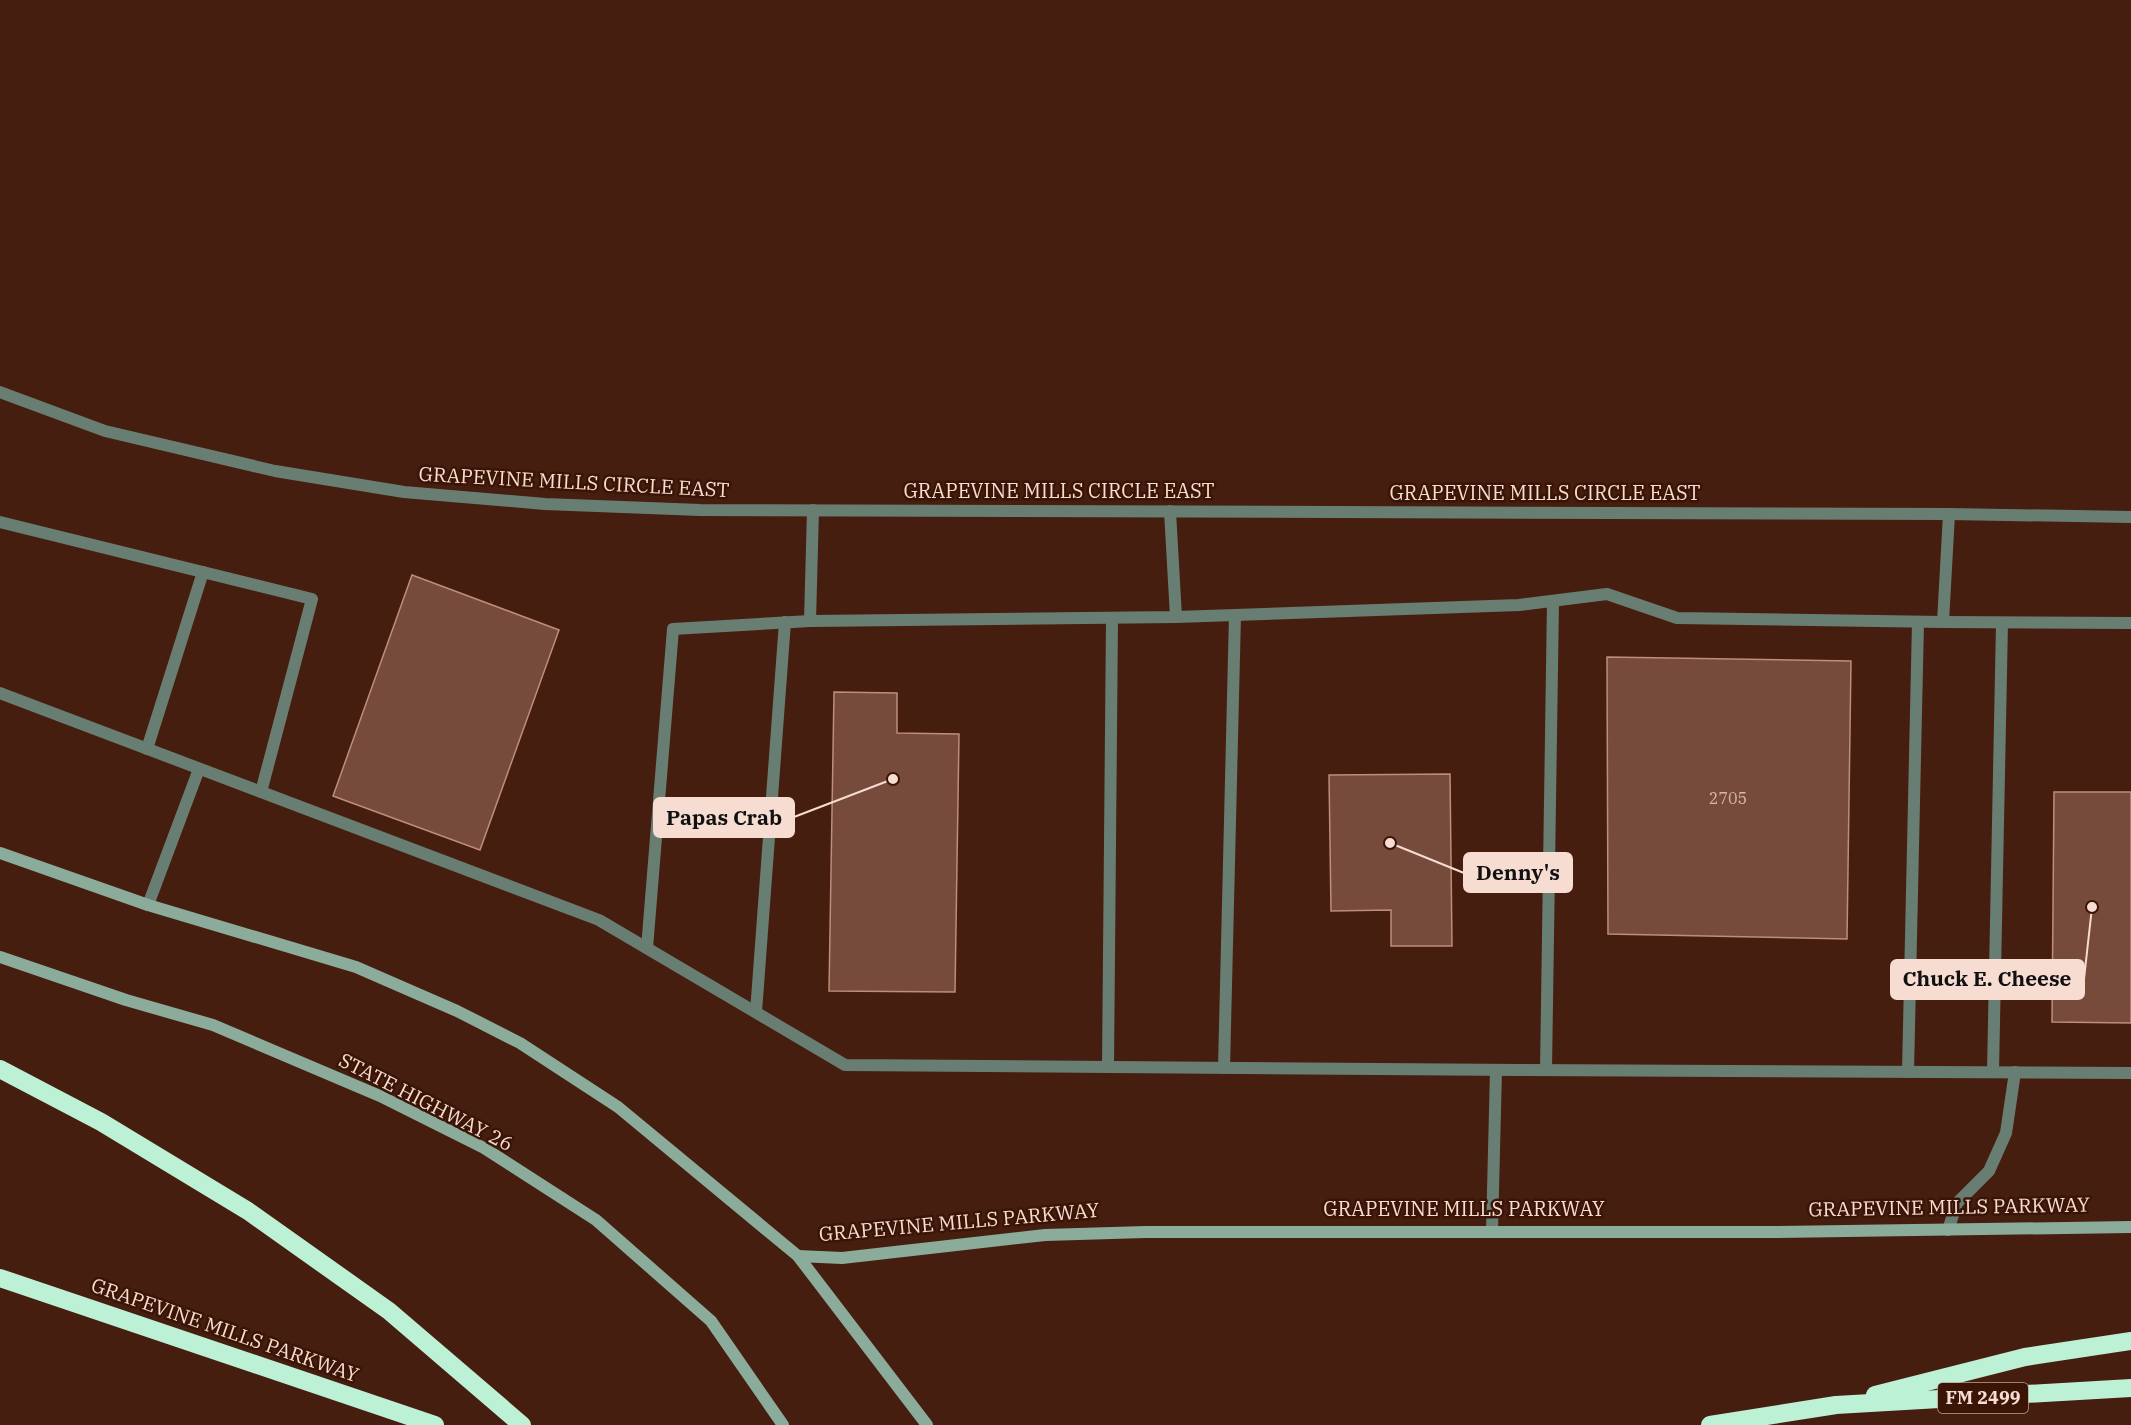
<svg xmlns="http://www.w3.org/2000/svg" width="2131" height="1425" font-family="'IBM Plex Serif',serif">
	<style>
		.building { fill: #774b3b; stroke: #be8d7b; stroke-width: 1.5 }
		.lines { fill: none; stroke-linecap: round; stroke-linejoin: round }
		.service { stroke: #697e72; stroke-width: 12 }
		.tertiary { stroke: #697e72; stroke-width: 12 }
		.secondary { stroke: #8bac9a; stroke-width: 12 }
		.motorway { stroke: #bdf1d6; stroke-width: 18 }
		.labels { text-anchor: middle; stroke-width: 5; stroke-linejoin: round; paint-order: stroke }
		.number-label { font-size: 16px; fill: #d7b8ac }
		.shield { fill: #3a1405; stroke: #bea094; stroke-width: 1.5 }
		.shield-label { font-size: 18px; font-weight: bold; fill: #f7dcd2 }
		.street-label { font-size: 20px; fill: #f7dcd2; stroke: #3a1405 }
		.leader { fill: none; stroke: #f7dcd2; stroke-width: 2 }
		.callout-dot { fill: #f7dcd2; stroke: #3a1405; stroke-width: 2 }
		.callout { fill: #f7dcd2; stroke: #f7dcd2; stroke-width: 2 }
		.callout-label { font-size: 21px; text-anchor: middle; font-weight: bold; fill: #111 }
	</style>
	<rect width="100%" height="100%" fill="#461e0f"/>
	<g class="building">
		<path d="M412 575 559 630 480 850 333 796Z"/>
		<path d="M1607 657 1851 661 1847 939 1608 934Z"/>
		<path d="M834 692 897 693V733L959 734 955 992 829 991Z"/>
		<path d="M1450 774 1452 946H1391V910L1331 911 1329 775Z"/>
		<path d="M2054 792H2131V1023L2052 1022Z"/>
	</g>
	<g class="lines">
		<g class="service">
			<path d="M1170 511 1176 617"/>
			<path d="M0 522 312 599 261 792"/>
			<path d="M810 621 813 510"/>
			<path d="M1943 622 1949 514"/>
			<path d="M0 693 599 920 845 1065 1520 1070 2131 1073"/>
			<path d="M147 749 203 572"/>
			<path d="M148 905 199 769"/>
			<path d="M647 948 673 629 810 621 1176 617 1519 605 1607 594 1677 618 1943 622 2131 623"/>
			<path d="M756 1012 785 622"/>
			<path d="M1108 1067 1112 618"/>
			<path d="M1224 1068 1235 615"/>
			<path d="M1546 1070 1553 601"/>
			<path d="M1908 1072 1918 622"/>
			<path d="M1993 1072 2002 623"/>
			<path d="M1948 1230 1957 1203 1989 1171 2006 1133 2015 1072"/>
			<path d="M1492 1231 1496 1070"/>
		</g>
		<path class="tertiary" d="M0 392 105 431 275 471 404 492 545 504 700 510 1949 514 2131 517"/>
		<g class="secondary">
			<path d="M0 853 148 905 356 967 457 1011 520 1043 618 1107 798 1256 927 1425"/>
			<path d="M0 957 126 1000 213 1025 380 1096 484 1148 596 1220 711 1321 783 1425"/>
			<path d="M798 1256 842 1258 1045 1235 1145 1232H1773L2131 1227"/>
		</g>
		<g class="motorway">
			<path d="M0 1069 101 1122 248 1211 389 1311 522 1425"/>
			<path d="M0 1278 435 1425"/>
			<path d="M1875 1395 2025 1357 2131 1341"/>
			<path d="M1710 1425 1836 1405 2131 1388"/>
		</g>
	</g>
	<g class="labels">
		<g class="number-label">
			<text x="1728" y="804">2705</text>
		</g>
		<rect class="shield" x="1938" y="1383" width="90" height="30" rx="4.5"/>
		<g class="shield-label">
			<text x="1983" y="1404">FM 2499</text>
		</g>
		<g class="street-label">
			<text transform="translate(574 482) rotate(3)" y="7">GRAPEVINE MILLS CIRCLE EAST</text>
			<text x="1059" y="498">GRAPEVINE MILLS CIRCLE EAST</text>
			<text x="1545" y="500">GRAPEVINE MILLS CIRCLE EAST</text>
			<text transform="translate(426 1102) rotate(27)" y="7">STATE HIGHWAY 26</text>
			<text transform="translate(1949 1207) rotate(-1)" y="7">GRAPEVINE MILLS PARKWAY</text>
			<text x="1464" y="1216">GRAPEVINE MILLS PARKWAY</text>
			<text transform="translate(959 1222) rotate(-5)" y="7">GRAPEVINE MILLS PARKWAY</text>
			<text transform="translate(225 1330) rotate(19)" y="7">GRAPEVINE MILLS PARKWAY</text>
		</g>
	</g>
	<path class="leader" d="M893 779L794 817M1390 843L1464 873M2092 907L2084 979"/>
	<g class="callout-dot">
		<circle cx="893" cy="779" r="6"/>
		<circle cx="1390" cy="843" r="6"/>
		<circle cx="2092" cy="907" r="6"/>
	</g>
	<g class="callout">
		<rect x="654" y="798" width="140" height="39" rx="6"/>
		<rect x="1464" y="853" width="108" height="39" rx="6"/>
		<rect x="1891" y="960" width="193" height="39" rx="6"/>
	</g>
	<g class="callout-label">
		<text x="724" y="825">Papas Crab</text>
		<text x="1518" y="880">Denny's</text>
		<text x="1987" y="986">Chuck E. Cheese</text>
	</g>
</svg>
